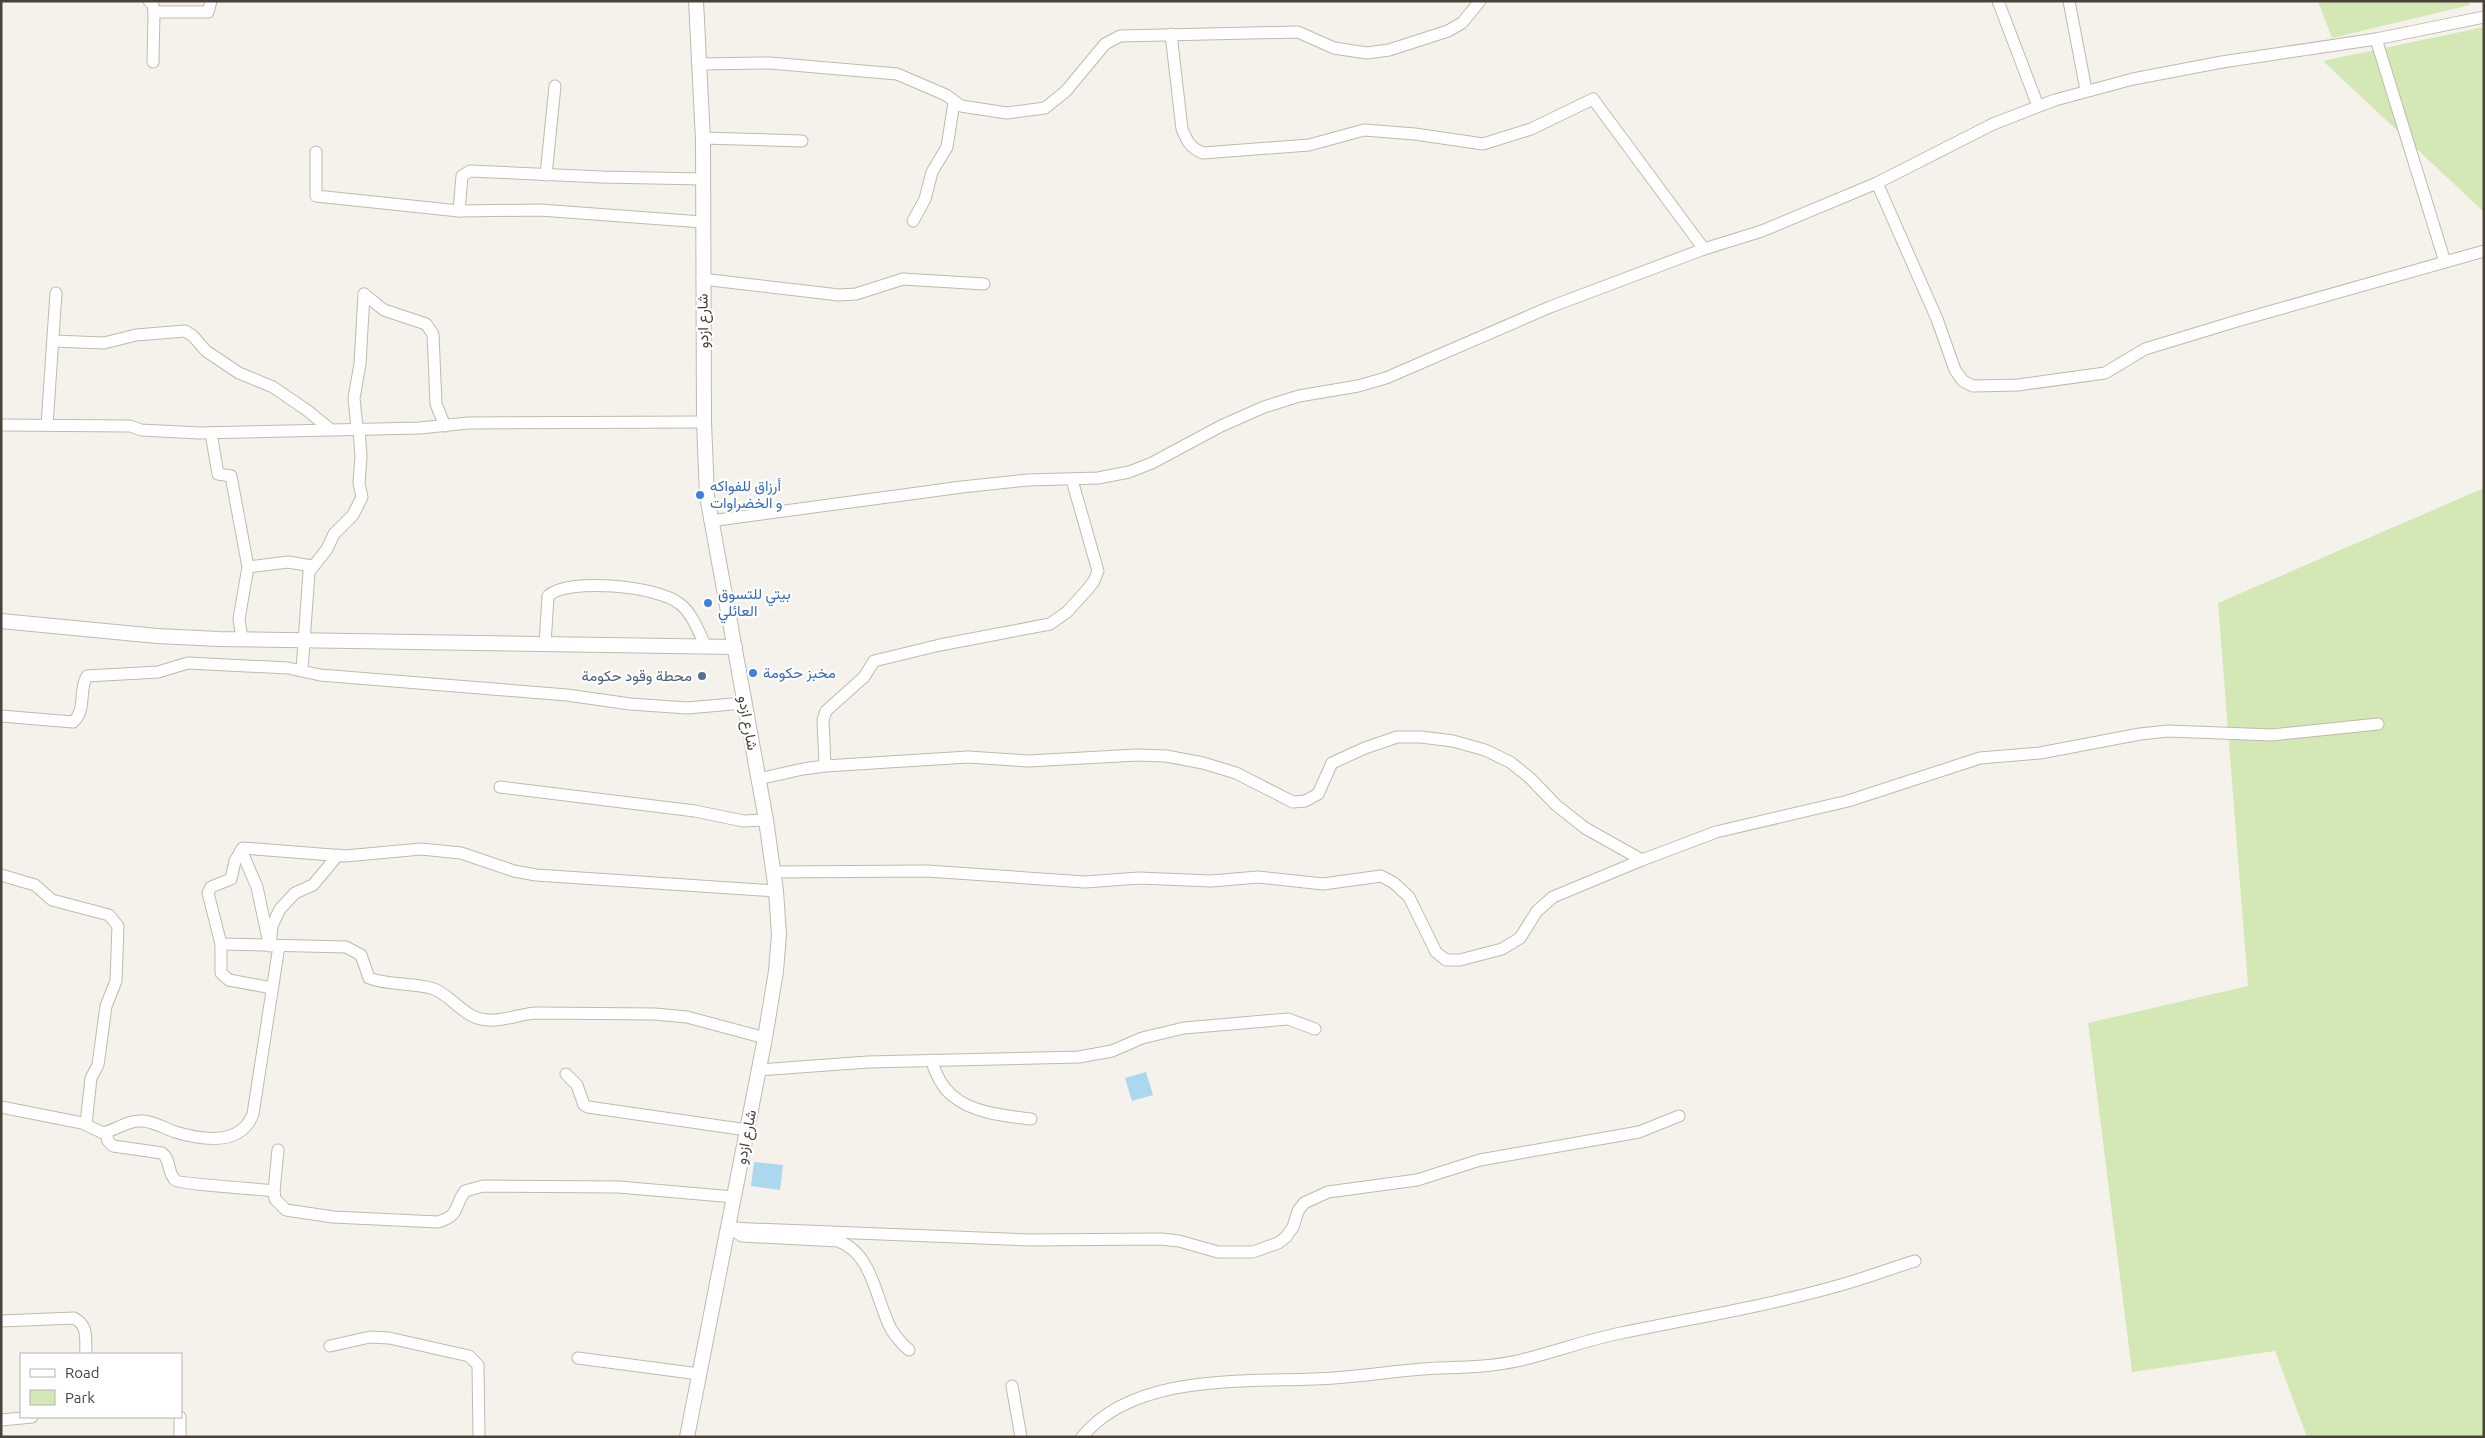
<svg xmlns="http://www.w3.org/2000/svg" width="2485" height="1438" font-family="Ubuntu,Vazirmatn,sans-serif">
	<style>
		.green { fill: #d4e8b6 }
		.water { fill: #abd7ef }
		.lines { fill: none; stroke-linecap: round; stroke-linejoin: round }
		.minor-casing { stroke: #c1b9ae; stroke-width: 13 }
		.tertiary-casing { stroke: #c1b9ae; stroke-width: 16 }
		.minor { stroke: #fff; stroke-width: 11 }
		.tertiary { stroke: #fff; stroke-width: 14 }
		.shop-dot { fill: #3f7fe0; stroke: #fff; stroke-width: 2 }
		.service-dot { fill: #5c6f8a; stroke: #fff; stroke-width: 2 }
		.labels { text-anchor: middle; stroke-width: 4.5; stroke-linejoin: round; paint-order: stroke }
		.street-label { font-size: 15px; fill: #4a4239; stroke: #fff }
		.shop-label { font-size: 15px; fill: #366cbe; stroke: #fff; text-anchor: start }
		.service-label { font-size: 15px; fill: #4e5e75; stroke: #fff; text-anchor: end }
	</style>
	<rect width="100%" height="100%" fill="#f5f2ec"/>
	<g class="green">
		<path d="M2318 1H2468L2470 5 2332 38Z"/>
		<path d="M2484 27V212L2323 61Z"/>
		<path d="M2484 488V1437H2307L2275 1351 2132 1372 2088 1023 2248 986 2218 603Z"/>
	</g>
	<g class="water">
		<path d="M1146 1072 1153 1095 1132 1101 1125 1078Z"/>
		<path d="M754 1162 783 1165 780 1190 751 1186Z"/>
	</g>
	<g class="lines">
		<defs>
			<g id="minor">
				<path d="M149 1 153 5 154 12 153 62"/>
				<path d="M1998 1 2038 106"/>
				<path d="M2069 1 2086 90"/>
				<path d="M154 12H208L211 1"/>
				<path d="M1171 34 1182 129C1187 141 1190 148 1203 153L1309 145 1364 130 1415 134 1483 144 1531 129 1593 99 1704 249"/>
				<path d="M2376 39 2445 262"/>
				<path d="M700 64 770 63 897 74 946 95 961 106 1007 113 1045 108 1066 91 1105 44 1120 36 1298 32 1334 48 1367 53 1389 50 1448 31 1462 23 1480 1"/>
				<path d="M703 138 802 141"/>
				<path d="M316 152V196L459 211 540 210 702 222"/>
				<path d="M546 175 555 86"/>
				<path d="M1877 183 1937 319 1955 370 1963 381 1973 386 2018 385 2105 373 2145 349 2237 321 2484 251"/>
				<path d="M459 211 462 176 470 171 602 177 703 179"/>
				<path d="M913 221 925 199 932 172 947 147 954 102"/>
				<path d="M702 279 839 295 856 294 903 279 984 284"/>
				<path d="M364 294 384 310 426 324 433 334 436 404 445 426"/>
				<path d="M53 341 104 343 136 335 185 331 193 336 206 351 239 373 273 387 308 411 330 429"/>
				<path d="M1 425 130 426 141 430 199 433 420 428 468 423 704 422"/>
				<path d="M47 425 56 293"/>
				<path d="M357 428 354 398 360 364 364 294"/>
				<path d="M211 433 218 474 231 476 248 567 239 619 242 639"/>
				<path d="M710 521 962 487 1028 480 1098 478 1129 472 1152 463 1221 426 1264 407 1299 396 1358 386 1386 378 1550 307 1704 249 1762 231 1877 183 1993 124 2055 100 2133 79 2222 62 2376 39 2484 17"/>
				<path d="M248 567 288 562 312 566"/>
				<path d="M545 644 548 596C567 577 659 586 680 604 693 614 699 633 706 647"/>
				<path d="M302 670 309 572 327 549 334 534 353 515 362 497 359 483 361 457 359 428"/>
				<path d="M1 716 73 722C87 710 78 691 87 676L158 672 188 663 288 668 320 675 567 695 630 704 687 708 744 703"/>
				<path d="M825 766 823 720 826 711 864 677 874 661 940 645 1050 624 1067 612 1087 590 1094 581 1098 571 1072 480"/>
				<path d="M758 779 803 769 825 766 968 757 1029 761 1137 755 1166 756 1203 763 1236 773 1293 802 1305 801 1318 794 1332 763 1365 748 1397 737H1421L1453 741 1485 750 1510 762 1530 778 1556 805 1585 828 1642 860"/>
				<path d="M500 787 695 811 743 821 766 820"/>
				<path d="M241 850 257 887 268 939"/>
				<path d="M774 872 927 871 1085 882 1139 878 1211 881 1258 877 1323 884 1381 876 1394 883 1409 897 1436 952 1446 960H1460L1502 949 1520 938 1537 911 1553 897 1642 860 1716 832 1848 801 1980 758 2040 753 2140 734 2168 731 2272 735 2378 724"/>
				<path d="M1 875 35 885 52 900 109 915 118 926 116 981 106 1006 98 1065 91 1078 86 1124"/>
				<path d="M221 944 346 947 361 955 369 978C389 986 413 982 434 989 447 994 457 1007 469 1014 491 1028 514 1014 537 1013L655 1014 687 1017 765 1038"/>
				<path d="M270 946 272 926 280 909 295 893 313 885 338 855"/>
				<path d="M272 988 229 980 221 973V944L208 893 211 887 231 879 235 861 243 848 345 856 421 849 461 853 514 871 536 875 776 891"/>
				<path d="M931 1060C936 1073 941 1087 953 1096 972 1113 1006 1116 1031 1119"/>
				<path d="M759 1070 868 1062 1079 1057 1112 1051 1142 1038 1184 1028 1288 1019 1315 1029"/>
				<path d="M566 1074 577 1085 584 1105 588 1107 747 1130"/>
				<path d="M1 1107 82 1123 103 1133C117 1130 126 1120 143 1121 155 1122 164 1128 175 1132 202 1140 241 1146 253 1114L279 946"/>
				<path d="M106 1132 108 1141 113 1146 162 1153C171 1160 167 1172 175 1180 179 1184 260 1189 274 1191"/>
				<path d="M278 1150 274 1191 275 1199 286 1210 333 1217 438 1222C461 1215 453 1207 465 1191L483 1186 619 1187 734 1197"/>
				<path d="M728 1228 1029 1240 1161 1239 1179 1241 1218 1252H1253L1278 1243 1286 1237 1293 1227 1298 1211 1304 1203 1328 1192 1417 1180 1480 1160 1639 1132 1679 1116"/>
				<path d="M738 1228 737 1233 742 1236 838 1241C873 1253 876 1301 891 1329 896 1337 902 1344 909 1350"/>
				<path d="M1 1321 74 1318C89 1326 85 1339 86 1354"/>
				<path d="M330 1346 370 1337 389 1338 469 1356 478 1365 479 1437"/>
				<path d="M578 1358 699 1374"/>
				<path d="M1012 1386 1021 1437"/>
				<path d="M1 1420 32 1417"/>
				<path d="M180 1437V1417"/>
				<path d="M1082 1437C1133 1374 1241 1382 1314 1379 1350 1378 1386 1372 1422 1369 1454 1367 1485 1368 1517 1361 1552 1353 1586 1340 1621 1333 1693 1318 1767 1306 1837 1286 1863 1279 1889 1269 1915 1261"/>
			</g>
			<g id="tertiary">
				<path d="M1 621 157 636 219 639 735 647"/>
				<path d="M687 1437 765 1038 776 971 779 935 776 891 766 820 707 496 704 422 703 140 696 1"/>
			</g>
		</defs>
		<use href="#minor" class="minor-casing"/>
		<use href="#tertiary" class="tertiary-casing"/>
		<use href="#minor" class="minor"/>
		<use href="#tertiary" class="tertiary"/>
	</g>
	<g class="shop-dot">
		<circle cx="700" cy="495" r="5"/>
		<circle cx="708" cy="603" r="5"/>
		<circle cx="753" cy="673" r="5"/>
	</g>
	<circle class="service-dot" cx="702" cy="676" r="5"/>
	<g class="labels">
		<g class="street-label">
			<text transform="translate(703 321) rotate(-91)" y="5">شارع ازدو</text>
			<text transform="translate(748 723) rotate(80)" y="5">شارع ازدو</text>
			<text transform="translate(746 1137) rotate(-79)" y="5">شارع ازدو</text>
		</g>
		<g class="shop-label">
			<text x="710" y="491">أرزاق للفواكه<tspan x="710" dy="17">و الخضراوات</tspan></text>
			<text x="718" y="599">بيتي للتسوق<tspan x="718" dy="17">العائلي</tspan></text>
			<text x="763" y="678">مخبز حكومة</text>
		</g>
		<g class="service-label">
			<text x="692" y="681">محطة وقود حكومة</text>
		</g>
	</g>
	<rect width="2485" height="1438" fill="none" stroke="#4a4239" stroke-width="5"/>
	<rect x="20" y="1353" width="162" height="65" fill="#ffffff" stroke="#b7b3b0"/>
	<rect x="30" y="1369" width="25" height="8" fill="#ffffff" stroke="#b7b3b0"/>
	<text x="65" y="1378" font-size="15" fill="#4a4239">Road</text>
	<rect x="30" y="1390" width="25" height="15" fill="#d4e8b6" stroke="#b7b3b0"/>
	<text x="65" y="1403" font-size="15" fill="#4a4239">Park</text>
</svg>
